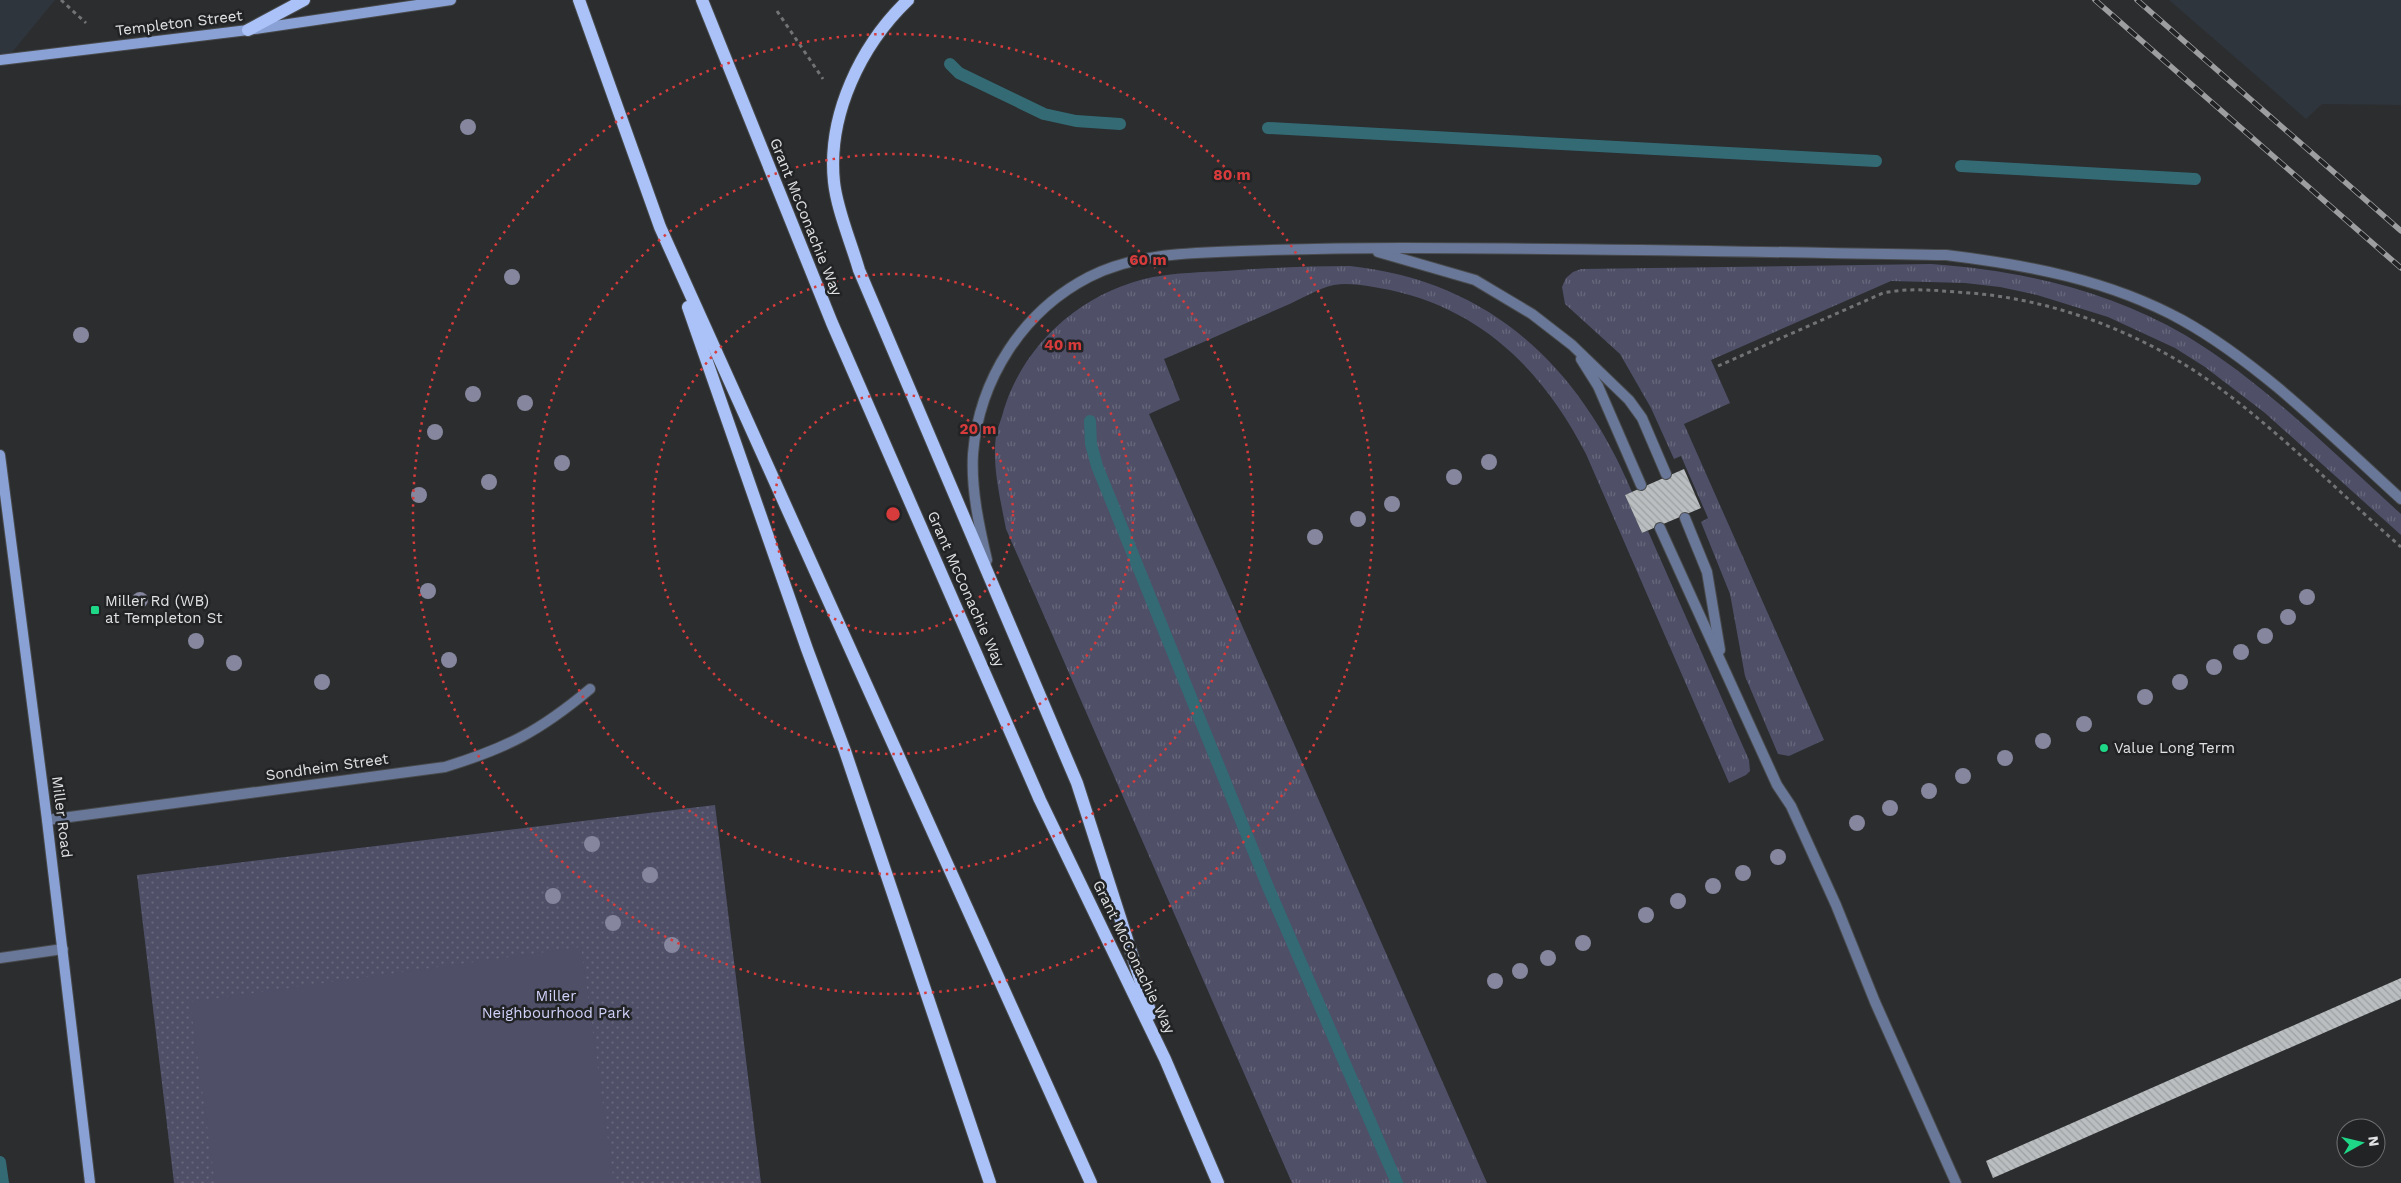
<svg xmlns="http://www.w3.org/2000/svg" width="2401" height="1183" font-family="'Work Sans',sans-serif">
	<style>
		.built { fill: #2f353c }
		.grass { fill: url(#grass-tufts) }
		.park { fill: url(#park-dots) }
		.pitch { fill: #4f4f68 }
		.lines { fill: none; stroke-linecap: round; stroke-linejoin: round }
		.stream { stroke: #346a74; stroke-width: 12 }
		.building { fill: url(#building-back-hatch) }
		.lane-casing { stroke: #484a4c; stroke-width: 12 }
		.street-casing { stroke: #484a4c; stroke-width: 12 }
		.secondary-casing { stroke: #484a4c; stroke-width: 12 }
		.primary-casing { stroke: #484a4c; stroke-width: 14 }
		.path { stroke: #717374; stroke-width: 3; stroke-dasharray: 4 4; stroke-linecap: butt }
		.lane { stroke: #697798; stroke-width: 10 }
		.street { stroke: #697798; stroke-width: 10 }
		.secondary { stroke: #8aa1d5; stroke-width: 10 }
		.primary { stroke: #aac2f8; stroke-width: 12 }
		.rail-casing { stroke: #9c9e9f; stroke-width: 5.5 }
		.rail { stroke: #212325; stroke-width: 4; stroke-dasharray: 11; stroke-linecap: butt }
		.tree { fill: #86879e }
		.ring { fill: none; stroke: #d73b3b; stroke-width: 2.5; stroke-dasharray: 2.5 5 }
		.poi-dot { fill: #1fd887; stroke: #212325; stroke-width: 2 }
		.labels { text-anchor: middle; stroke-width: 5; stroke-linejoin: round; paint-order: stroke }
		.street-label { font-size: 15px; fill: #e1e2e3; stroke: #212325 }
		.poi-label { font-size: 15px; fill: #e1e2e3; stroke: #212325; text-anchor: start }
		.park-label { font-size: 15px; fill: #d0d1f8; stroke: #212325 }
		.centre { fill: #d73b3b; stroke: #212325; stroke-width: 2.5 }
		.ring-label { font-size: 15px; text-anchor: middle; font-weight: bold; fill: #d73b3b; stroke: #212325; stroke-width: 5; stroke-linejoin: round; paint-order: stroke }
	</style>
	<defs>
		<pattern id="grass-tufts" width="24" height="20" patternUnits="userSpaceOnUse" patternTransform="scale(1.25)"><rect width="24" height="20" fill="#4f4f68"/><path d="M3 7l-1-3M5 7V3M7 7l1-3M15 17l-1-3M17 17v-4M19 17l1-3" fill="none" stroke="#68687d"/></pattern>
		<pattern id="park-dots" width="8" height="8" patternUnits="userSpaceOnUse" patternTransform="scale(1.25)"><rect width="8" height="8" fill="#4f4f68"/><path d="M2 2h.1M6 6h.1" fill="none" stroke="#68687d" stroke-width="1.8" stroke-linecap="round"/></pattern>
		<pattern id="building-back-hatch" width="6" height="6" patternUnits="userSpaceOnUse" patternTransform="scale(1.25)"><rect width="6" height="6" fill="#bbbec0"/><path d="M-1 5l2 2M0 0l6 6M5-1l2 2" fill="none" stroke="#9da0a1"/></pattern>
	</defs>
	<rect width="100%" height="100%" fill="#2b2d2f"/>
	<g class="built">
		<path d="M0 0H55L0 67Z"/>
		<path d="M2169 0H2401V105L2322 104 2306 119Z"/>
	</g>
	<g class="grass">
		<path d="M1931 264C2018 270 2108 290 2185 335 2265 383 2332 452 2401 514V535L2265 413 2205 367 2175 348 2108 317 2037 295 2000 287 1965 283 1891 281 1711 360 1730 403 1684 424 1824 740 1789 756 1778 754 1745 676 1730 594 1701 522 1708 518 1681 456 1674 459 1651 408 1620 354 1565 304 1562 287 1566 278 1573 272 1581 269Z"/>
		<path d="M1350 266C1490 281 1579 366 1632 492L1625 495 1642 533 1648 531 1749 760 1750 771 1746 775 1729 783 1586 454C1544 372 1483 310 1390 290 1372 287 1351 282 1334 285 1318 288 1300 300 1285 306 1244 324 1204 342 1164 359L1180 400 1149 414 1487 1183H1292L1006 529C1000 497 992 467 996 435 998 426 1002 418 1004 409 1025 342 1084 291 1153 277 1176 273 1201 272 1225 271 1267 268 1308 266 1350 266Z"/>
	</g>
	<path class="park" d="M715 805 761 1183H174L137 875Z"/>
	<path class="pitch" d="M581 947 614 1183H215L190 1002Z"/>
	<g class="lines">
		<g class="stream">
			<path d="M950 64 959 73 1044 114 1076 121 1120 124"/>
			<path d="M1268 128 1876 161"/>
			<path d="M1961 166 2195 179"/>
			<path d="M1090 421 1091 444 1097 466 1268 887 1397 1183"/>
			<path d="M0 1162 3 1183"/>
		</g>
	</g>
	<g class="building">
		<path d="M1684 469 1701 508 1642 533 1625 495Z"/>
		<path d="M2401 978V999L1993 1178 1986 1161Z"/>
	</g>
	<g class="lines">
		<defs>
			<g id="lane">
				<path d="M1378 252 1475 280 1532 314 1572 345 1629 400 1642 418 1666 474"/>
				<path d="M1581 359 1598 386 1641 485"/>
				<path d="M1685 518 1707 572 1720 650"/>
				<path d="M1660 528 1777 785 1791 806 1836 905 1875 1002 1956 1183"/>
				<path d="M987 560C979 526 971 489 973 454 979 379 1023 311 1089 277 1136 253 1190 253 1241 251 1295 249 1349 248 1402 248 1584 248 1765 252 1946 255 2028 265 2109 280 2182 320 2261 364 2334 438 2401 499"/>
				<path d="M0 958 63 949"/>
			</g>
			<path id="street" d="M47 820 445 767C507 748 540 731 590 689"/>
			<g id="secondary">
				<path d="M0 60 248 30 451 0"/>
				<path d="M0 455 47 820 90 1183"/>
			</g>
			<g id="primary">
				<path d="M579 0 660 227 1091 1183"/>
				<path d="M702 0 832 323 1040 800 1165 1059 1218 1183"/>
				<path d="M908 0C861 45 827 115 834 182 837 210 851 242 859 270L1077 783 1151 1014"/>
				<path d="M248 30 304 0"/>
				<path d="M688 307 807 649 845 751 990 1183"/>
			</g>
		</defs>
		<use href="#lane" class="lane-casing"/>
		<use href="#street" class="street-casing"/>
		<use href="#secondary" class="secondary-casing"/>
		<use href="#primary" class="primary-casing"/>
		<g class="path">
			<path d="M61 0 86 23"/>
			<path d="M777 11 823 79"/>
			<path d="M1718 366 1883 293C1912 287 1940 291 1970 293 2058 300 2147 335 2218 387 2283 435 2341 494 2401 547"/>
		</g>
		<use href="#lane" class="lane"/>
		<use href="#street" class="street"/>
		<use href="#secondary" class="secondary"/>
		<use href="#primary" class="primary"/>
		<defs>
			<g id="rail">
				<path d="M2095 0 2401 268"/>
				<path d="M2137 0 2401 231"/>
			</g>
		</defs>
		<use href="#rail" class="rail-casing"/>
		<use href="#rail" class="rail"/>
	</g>
	<g class="tree">
		<circle cx="468" cy="127" r="8"/>
		<circle cx="512" cy="277" r="8"/>
		<circle cx="81" cy="335" r="8"/>
		<circle cx="473" cy="394" r="8"/>
		<circle cx="525" cy="403" r="8"/>
		<circle cx="435" cy="432" r="8"/>
		<circle cx="1489" cy="462" r="8"/>
		<circle cx="562" cy="463" r="8"/>
		<circle cx="1454" cy="477" r="8"/>
		<circle cx="489" cy="482" r="8"/>
		<circle cx="419" cy="495" r="8"/>
		<circle cx="1392" cy="504" r="8"/>
		<circle cx="1358" cy="519" r="8"/>
		<circle cx="1315" cy="537" r="8"/>
		<circle cx="428" cy="591" r="8"/>
		<circle cx="2307" cy="597" r="8"/>
		<circle cx="140" cy="600" r="8"/>
		<circle cx="2288" cy="617" r="8"/>
		<circle cx="2265" cy="636" r="8"/>
		<circle cx="196" cy="641" r="8"/>
		<circle cx="2241" cy="652" r="8"/>
		<circle cx="449" cy="660" r="8"/>
		<circle cx="234" cy="663" r="8"/>
		<circle cx="2214" cy="667" r="8"/>
		<circle cx="322" cy="682" r="8"/>
		<circle cx="2180" cy="682" r="8"/>
		<circle cx="2145" cy="697" r="8"/>
		<circle cx="2084" cy="724" r="8"/>
		<circle cx="2043" cy="741" r="8"/>
		<circle cx="2005" cy="758" r="8"/>
		<circle cx="1963" cy="776" r="8"/>
		<circle cx="1929" cy="791" r="8"/>
		<circle cx="1890" cy="808" r="8"/>
		<circle cx="1857" cy="823" r="8"/>
		<circle cx="592" cy="844" r="8"/>
		<circle cx="1778" cy="857" r="8"/>
		<circle cx="1743" cy="873" r="8"/>
		<circle cx="650" cy="875" r="8"/>
		<circle cx="1713" cy="886" r="8"/>
		<circle cx="553" cy="896" r="8"/>
		<circle cx="1678" cy="901" r="8"/>
		<circle cx="1646" cy="915" r="8"/>
		<circle cx="613" cy="923" r="8"/>
		<circle cx="1583" cy="943" r="8"/>
		<circle cx="672" cy="945" r="8"/>
		<circle cx="1548" cy="958" r="8"/>
		<circle cx="1520" cy="971" r="8"/>
		<circle cx="1495" cy="981" r="8"/>
	</g>
	<g class="ring">
		<circle cx="893" cy="514" r="120"/>
		<circle cx="893" cy="514" r="240"/>
		<circle cx="893" cy="514" r="360"/>
		<circle cx="893" cy="514" r="480"/>
	</g>
	<g class="poi-dot">
		<rect x="90" y="605" width="10" height="10" rx="2.5"/>
		<circle cx="2104" cy="748" r="5"/>
	</g>
	<g class="labels">
		<g class="street-label">
			<text transform="translate(179 23) rotate(-7)" y="5">Templeton Street</text>
			<text transform="translate(806 217) rotate(68)" y="5">Grant McConachie Way</text>
			<text transform="translate(966 589) rotate(66)" y="5">Grant McConachie Way</text>
			<text transform="translate(327 767) rotate(-8)" y="5">Sondheim Street</text>
			<text transform="translate(62 817) rotate(83)" y="5">Miller Road</text>
			<text transform="translate(1134 957) rotate(64)" y="5">Grant McConachie Way</text>
		</g>
		<g class="poi-label">
			<text x="105" y="606">Miller Rd (WB)<tspan x="105" dy="17">at Templeton St</tspan></text>
			<text x="2114" y="753">Value Long Term</text>
		</g>
		<g class="park-label">
			<text x="556" y="1001">Miller<tspan x="556" dy="17">Neighbourhood Park</tspan></text>
		</g>
	</g>
	<circle cx="893" cy="514" r="8" class="centre"/>
	<g class="ring-label">
		<text x="1232" y="180">80 m</text>
		<text x="1148" y="265">60 m</text>
		<text x="1063" y="350">40 m</text>
		<text x="978" y="434">20 m</text>
	</g>
	<g transform="translate(2361 1143) rotate(82)"><circle r="24" fill="#212325" stroke="#6e6f71"/>
	<path d="M0-4L9 19L0 12L-9 19Z" fill="#1fd887"/>
	<text y="-8" font-size="14" font-weight="bold" text-anchor="middle" fill="#e1e2e3">N</text>
	</g>
</svg>
